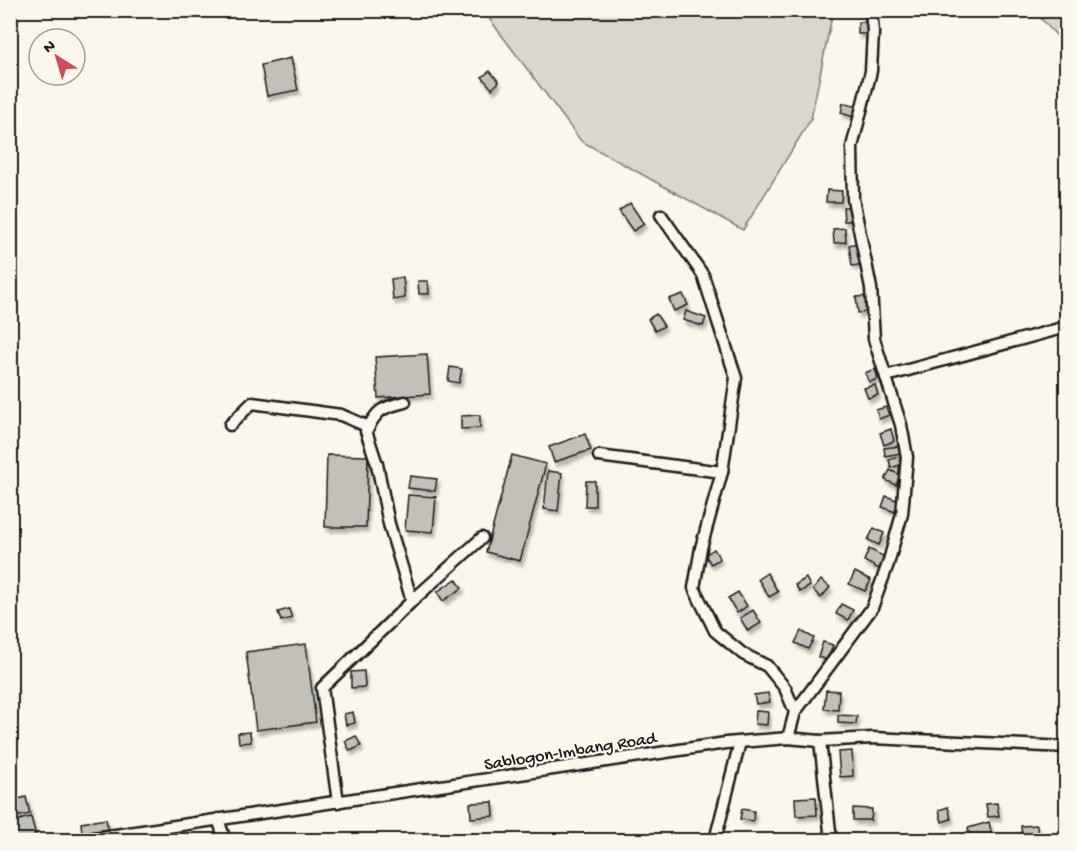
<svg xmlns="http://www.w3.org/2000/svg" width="1077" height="851" font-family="'Gochi Hand',sans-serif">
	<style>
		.green { fill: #dad7ce; stroke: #7b7a75; stroke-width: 1.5 }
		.building { fill: #c3c0b8; stroke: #1c1c1c; stroke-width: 1.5; filter: url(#shadow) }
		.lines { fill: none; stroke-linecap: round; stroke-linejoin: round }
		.minor-casing { stroke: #1c1c1c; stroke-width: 15 }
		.minor { stroke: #fbf7ec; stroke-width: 10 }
		.labels { text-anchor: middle; stroke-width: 4.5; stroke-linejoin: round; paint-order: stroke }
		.street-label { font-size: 18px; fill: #1c1c1c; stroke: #fbf7ec }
	</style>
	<defs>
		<filter id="shadow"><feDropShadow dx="2.5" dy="4.5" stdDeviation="1.5" flood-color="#0004"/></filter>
	</defs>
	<rect width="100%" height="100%" fill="#fbf7ec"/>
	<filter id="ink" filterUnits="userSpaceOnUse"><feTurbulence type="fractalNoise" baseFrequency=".0167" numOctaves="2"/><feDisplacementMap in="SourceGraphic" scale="12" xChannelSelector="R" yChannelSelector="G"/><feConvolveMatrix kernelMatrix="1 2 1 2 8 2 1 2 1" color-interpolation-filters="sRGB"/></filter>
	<g filter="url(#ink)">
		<g class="green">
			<path d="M485 11V10L833 11 811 119 743 230 581 141 488 17Z"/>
			<path d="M1034 11H1066V35L1057 36Z"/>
		</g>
		<g class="building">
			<path d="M858 22H868L867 34H858Z"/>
			<path d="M291 58 298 90 267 96 261 65Z"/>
			<path d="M490 71 499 82 492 89 482 77Z"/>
			<path d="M843 103 857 107 854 117 841 113Z"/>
			<path d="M827 190 842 191 841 202H826Z"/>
			<path d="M630 203 644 224 633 231 619 211Z"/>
			<path d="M843 207H854L855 221H844Z"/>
			<path d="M845 228 846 242 834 243 833 229Z"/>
			<path d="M861 242 865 264 852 266 849 245Z"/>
			<path d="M403 277 405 298 393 300 391 279Z"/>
			<path d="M418 281H428L429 294H419Z"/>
			<path d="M683 294 688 305 674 311 669 299Z"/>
			<path d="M868 296 870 311 858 313 856 297Z"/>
			<path d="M686 311 706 318 703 326 683 320Z"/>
			<path d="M656 314 664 326 655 331 648 319Z"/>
			<path d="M427 354 430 394 378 398 375 357Z"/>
			<path d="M450 367 462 369 459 383 448 381Z"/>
			<path d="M875 369 878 379 869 382 865 373Z"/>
			<path d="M875 385 878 395 868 398 864 388Z"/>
			<path d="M886 407 889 415 879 419 876 410Z"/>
			<path d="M480 415V428L461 429V416Z"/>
			<path d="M891 429 894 441 884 445 880 433Z"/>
			<path d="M585 434 591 450 554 462 549 447Z"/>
			<path d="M900 446 901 453 885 456 884 448Z"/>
			<path d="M327 455 368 456 366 527H325Z"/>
			<path d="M512 455 546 464 520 561 486 552Z"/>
			<path d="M901 456 903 464 891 468 889 460Z"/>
			<path d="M890 470 900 475 896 485 885 480Z"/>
			<path d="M548 471 562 473 558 511 544 509Z"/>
			<path d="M410 476 437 479 435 491 408 488Z"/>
			<path d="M586 481H595V506H585Z"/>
			<path d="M408 495 436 497 433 532 405 530Z"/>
			<path d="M886 496 899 501 895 512 882 507Z"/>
			<path d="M874 528 884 533 879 545 868 540Z"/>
			<path d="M714 549 720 559 711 564 705 555Z"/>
			<path d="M869 549 885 557 879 569 864 561Z"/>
			<path d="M855 572 871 580 865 591 849 584Z"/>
			<path d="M767 573 778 592 769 597 758 579Z"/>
			<path d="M806 578 810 586 800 592 795 585Z"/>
			<path d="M456 579 462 588 443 601 437 592Z"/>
			<path d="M821 580 830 587 821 598 813 590Z"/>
			<path d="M738 592 747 606 737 613 728 598Z"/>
			<path d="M841 604 853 610 848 620 836 614Z"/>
			<path d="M289 609 292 618 281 621 278 612Z"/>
			<path d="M753 610 761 623 748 631 740 618Z"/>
			<path d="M801 631 814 638 808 649 795 643Z"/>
			<path d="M823 642 833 645 827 660 818 657Z"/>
			<path d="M306 644 316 722 256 730 246 652Z"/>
			<path d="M364 671 365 687 351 688V672Z"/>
			<path d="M826 690 839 691 838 710 824 709Z"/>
			<path d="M768 693 770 702 756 704 754 695Z"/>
			<path d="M756 711 768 712 767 725 755 724Z"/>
			<path d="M353 712 355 723 346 725 344 714Z"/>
			<path d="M838 715 857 716 856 724 838 723Z"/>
			<path d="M250 732 251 742 239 743 238 733Z"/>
			<path d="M356 736 361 746 350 751 345 741Z"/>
			<path d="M852 751 853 776 840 777 838 752Z"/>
			<path d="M26 797 30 814 10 818V801Z"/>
			<path d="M816 797 817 815 796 816 795 798Z"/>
			<path d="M493 802 494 816 471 818 470 803Z"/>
			<path d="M997 803 999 816 988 817 986 804Z"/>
			<path d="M948 807 951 819 942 822 939 810Z"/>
			<path d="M853 808 872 809 871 820H853Z"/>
			<path d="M742 809 754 811 753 821 740 819Z"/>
			<path d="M31 817 37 840H10V822Z"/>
			<path d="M106 819 108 829 82 833 81 823Z"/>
			<path d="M989 822 993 840H971L968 828Z"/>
			<path d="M1037 825 1038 837H1022L1021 826Z"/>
		</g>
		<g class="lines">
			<defs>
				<g id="minor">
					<path d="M661 215 703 275 736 378 722 472 701 548 694 588 715 631 743 654 767 666 785 688 795 712"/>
					<path d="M886 376 1066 327"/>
					<path d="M230 425 252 403 341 415 369 427"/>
					<path d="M599 456 722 472"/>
					<path d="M412 601 482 538"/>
					<path d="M788 738 795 712 872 608 888 564 902 514 907 457 901 425 874 339 871 288 853 199 852 147 871 71 873 32 871 10"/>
					<path d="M820 741 831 840"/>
					<path d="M338 802 322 688 412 601 389 524 377 464 366 431C378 409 381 408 405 402"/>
					<path d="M218 819 225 840"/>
					<path d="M82 840 726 743 788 738 820 741 872 738 1066 747"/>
					<path d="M715 840 740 742"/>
				</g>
			</defs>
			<use href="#minor" class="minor-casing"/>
			<use href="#minor" class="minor"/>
		</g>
	</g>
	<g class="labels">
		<g class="street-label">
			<text transform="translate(570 750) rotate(-9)" y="6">Sablogon-Imbang Road</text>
		</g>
	</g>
	<rect width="1077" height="851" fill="none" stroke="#fbf7ec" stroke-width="36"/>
	<rect x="18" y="18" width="1041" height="815" fill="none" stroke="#1c1c1c" stroke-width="2" filter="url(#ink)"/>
	<g transform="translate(57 57) rotate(323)"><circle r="28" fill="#fbf7ec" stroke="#a29f99" stroke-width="1.5"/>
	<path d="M0-4.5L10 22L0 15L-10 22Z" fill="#d1495b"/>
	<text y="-9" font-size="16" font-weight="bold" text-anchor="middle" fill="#1c1c1c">N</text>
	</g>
</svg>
